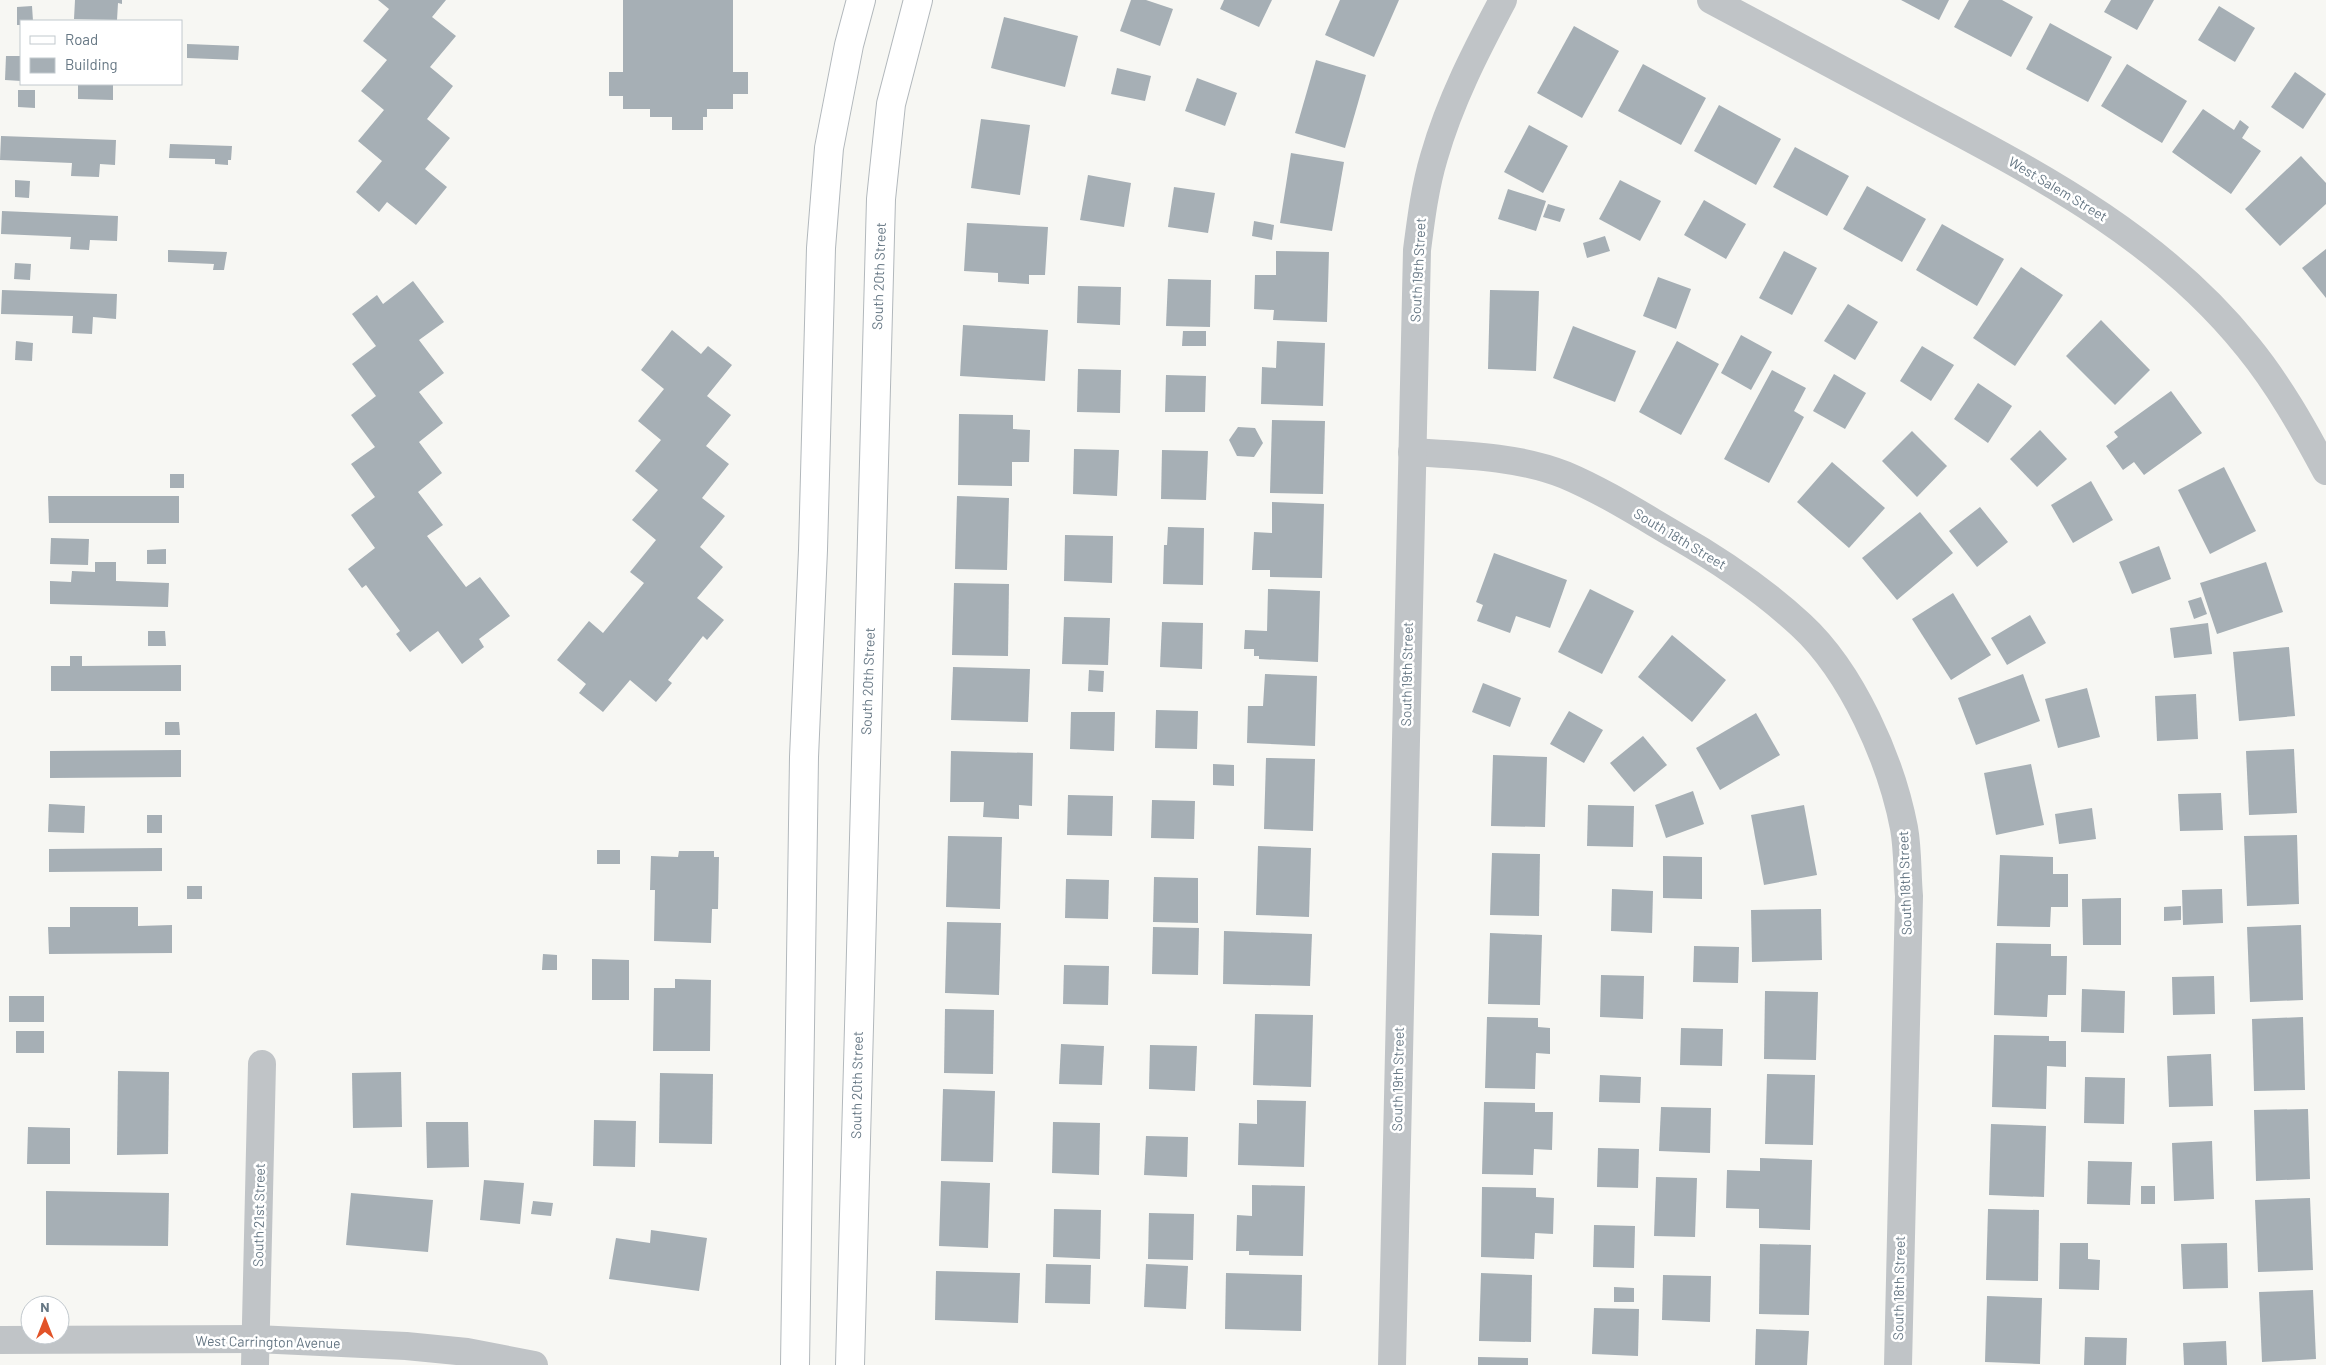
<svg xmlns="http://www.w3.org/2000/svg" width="2326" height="1365" font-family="Barlow,sans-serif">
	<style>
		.building { fill: #a6afb5 }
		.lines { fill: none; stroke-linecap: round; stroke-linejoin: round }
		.secondary-casing { stroke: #b2b8bc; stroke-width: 30 }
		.street { stroke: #c0c4c7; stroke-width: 28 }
		.secondary { stroke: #fff; stroke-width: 28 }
		.labels { text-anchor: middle; stroke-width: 5; stroke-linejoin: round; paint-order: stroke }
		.street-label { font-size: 14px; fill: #667784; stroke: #fff }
	</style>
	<rect width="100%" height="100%" fill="#f7f7f3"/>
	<g class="building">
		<path d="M75 0H122V4L118 3 117 20 74 19Z"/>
		<path d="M378 0H446L432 17 456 36 430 67 453 86 427 119 450 138 425 169 447 187 416 225 387 202 379 212 356 192 382 161 358 141 384 110 361 91 387 60 363 41 389 9Z"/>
		<path d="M623 0H733V72H748V94H733V109H707V117H703V130H672V117H650V109H623V96H609V72H623Z"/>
		<path d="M1131 0H1146L1173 9 1160 46 1120 31Z"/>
		<path d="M1224 0H1272L1259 27 1220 9Z"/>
		<path d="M1340 0H1399L1374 57 1325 35Z"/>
		<path d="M1901 0H1949L1939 20Z"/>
		<path d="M1969 0H2002L2033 17 2011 57 1954 27Z"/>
		<path d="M2111 0H2154L2137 30 2104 12Z"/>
		<path d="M32 6 33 21H21V25H17V7Z"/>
		<path d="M2219 6 2255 28 2235 62 2198 40Z"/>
		<path d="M1004 17 1078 36 1065 87 991 68Z"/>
		<path d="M2050 23 2112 57 2088 102 2026 69Z"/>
		<path d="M1574 26 1619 51 1582 118 1537 93Z"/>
		<path d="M187 44 239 46 238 60 187 58Z"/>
		<path d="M6 56H21V81L5 80Z"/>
		<path d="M1316 60 1366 75 1345 148 1295 133Z"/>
		<path d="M1643 64 1706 98 1681 145 1618 111Z"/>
		<path d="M2127 64 2187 101 2162 143 2101 106Z"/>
		<path d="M1117 68 1151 76 1145 101 1111 94Z"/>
		<path d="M2295 72 2326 94 2303 129 2271 107Z"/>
		<path d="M1197 78 1237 93 1225 126 1185 111Z"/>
		<path d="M78 84H113V100L78 99Z"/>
		<path d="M18 90H35V108L18 107Z"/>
		<path d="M1719 105 1781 139 1756 185 1694 151Z"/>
		<path d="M2203 109 2234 130 2240 120 2249 127 2242 138 2261 151 2231 194 2172 152Z"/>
		<path d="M981 119 1030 125 1020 195 971 188Z"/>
		<path d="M1529 125 1568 146 1543 193 1504 172Z"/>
		<path d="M1 136 116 140 115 165 100 164 99 177 71 176 72 163 0 160Z"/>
		<path d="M170 144 232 146 231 160H228V165L215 164V159L169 158Z"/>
		<path d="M1795 147 1849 176 1827 216 1773 187Z"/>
		<path d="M1291 153 1344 162 1332 231 1280 223Z"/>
		<path d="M2301 156 2326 183V204L2280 246 2245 209Z"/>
		<path d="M1088 175 1131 183 1124 227 1080 220Z"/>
		<path d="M15 180 30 181 29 198 15 197Z"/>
		<path d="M1620 180 1661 201 1640 241 1599 219Z"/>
		<path d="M1867 186 1926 219 1902 262 1843 229Z"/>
		<path d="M1174 187 1215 193 1208 233 1168 227Z"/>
		<path d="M1508 189 1546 201 1536 231 1498 219Z"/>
		<path d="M1704 200 1746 224 1726 259 1684 235Z"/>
		<path d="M1548 204 1565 209 1560 222 1543 217Z"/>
		<path d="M2 211 118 216 117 241 90 240 89 250 70 249 71 237 1 234Z"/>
		<path d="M1254 221 1274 225 1272 240 1252 236Z"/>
		<path d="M967 223 1048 227 1045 275H1029V284L998 282V273L964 271Z"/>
		<path d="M1942 224 2004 259 1977 306 1916 270Z"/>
		<path d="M1605 236 1610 251 1587 258 1583 243Z"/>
		<path d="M2326 249V298L2302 268Z"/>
		<path d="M168 250 227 252 224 270H213L214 264 168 262Z"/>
		<path d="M1276 251 1329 252 1327 322 1273 320 1274 310 1254 309 1255 275H1276Z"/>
		<path d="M1784 251 1817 268 1792 315 1759 298Z"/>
		<path d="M15 263 31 264 30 280 14 279Z"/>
		<path d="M2021 267 2063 295 2015 366 1973 338Z"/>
		<path d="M1658 277 1691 289 1676 329 1643 316Z"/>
		<path d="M1168 279 1211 280 1210 327 1166 326Z"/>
		<path d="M413 281 444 322 419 340 444 373 419 392 443 423 419 442 442 473 418 492 443 525 427 536 466 587 480 577 510 616 479 639 484 647 462 664 438 631 410 652 396 634 400 631 366 585 362 588 348 569 375 548 351 515 375 497 351 464 375 447 351 415 376 396 352 364 376 346 352 314 377 295 383 304Z"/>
		<path d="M1078 286 1121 287 1120 325 1077 323Z"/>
		<path d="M2 290 117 294 116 319 93 317 92 334 72 333 73 316 1 314Z"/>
		<path d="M1490 290 1539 291 1536 371 1488 369Z"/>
		<path d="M1848 304 1878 322 1855 360 1824 341Z"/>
		<path d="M2101 320 2150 370 2115 405 2066 356Z"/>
		<path d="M963 325 1048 330 1045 381 960 376Z"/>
		<path d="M1573 326 1636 351 1615 402 1553 378Z"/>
		<path d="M672 330 701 354 708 346 732 365 707 396 731 415 706 446 729 464 702 498 725 516 700 547 723 567 697 598 724 620 707 640 703 636 668 680 672 683 656 702 630 680 603 712 579 693 586 684 557 660 589 621 603 633 644 583 630 572 656 540 632 520 658 490 635 471 661 440 638 421 664 389 641 370Z"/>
		<path d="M1183 331H1206V346H1182Z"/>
		<path d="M1741 335 1772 352 1751 390 1721 373Z"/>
		<path d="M16 341 33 343 32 361 15 360Z"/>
		<path d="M1277 341 1325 343 1323 406 1261 404 1262 367 1276 368Z"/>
		<path d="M1677 341 1719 364 1681 435 1639 412Z"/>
		<path d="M1922 346 1954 365 1931 401 1900 381Z"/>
		<path d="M1078 369 1121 370 1120 413 1077 412Z"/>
		<path d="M1772 370 1806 388 1794 411 1804 417 1769 483 1724 459Z"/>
		<path d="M1834 374 1866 393 1845 429 1813 411Z"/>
		<path d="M1166 375 1206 376 1205 412H1165Z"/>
		<path d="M1978 383 2012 406 1988 443 1954 419Z"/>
		<path d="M2171 391 2202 433 2144 475 2134 462 2123 470 2106 446 2118 437 2114 432Z"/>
		<path d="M959 414 1013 415V429L1030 430 1029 462H1012V486L958 485Z"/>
		<path d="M1272 420 1325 421 1323 494 1270 493Z"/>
		<path d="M1238 427 1255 428 1263 443 1254 457 1237 456 1229 440Z"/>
		<path d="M2040 430 2067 459 2037 487 2010 459Z"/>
		<path d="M1912 431 1947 466 1917 497 1882 461Z"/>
		<path d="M1074 449 1119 450 1117 496 1073 494Z"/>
		<path d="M1162 450 1208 451 1206 500 1161 499Z"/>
		<path d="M1832 462 1885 508 1849 548 1797 502Z"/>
		<path d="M2224 467 2256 531 2210 554 2178 490Z"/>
		<rect x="170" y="474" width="14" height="14"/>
		<path d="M2091 481 2113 520 2073 543 2051 505Z"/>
		<path d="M48 496H179V523H49Z"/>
		<path d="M957 496 1009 498 1007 570 955 569Z"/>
		<path d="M1272 502 1324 504 1322 578 1270 577V570H1252L1254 532 1272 533Z"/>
		<path d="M1980 507 2008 542 1977 567 1949 531Z"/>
		<path d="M1920 512 1953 553 1897 600 1862 558Z"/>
		<path d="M1168 527 1204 528 1203 585 1163 584 1164 545H1167Z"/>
		<path d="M1065 535 1113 536 1112 583 1064 581Z"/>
		<path d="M51 538 89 539 88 565 50 564Z"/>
		<path d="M2159 546 2171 579 2132 594 2119 562Z"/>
		<path d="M166 549V564H147V550Z"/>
		<path d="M1494 553 1567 580 1550 628 1516 616 1510 633 1477 621 1483 605 1476 602Z"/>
		<path d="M95 562H116V581L169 583 168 607 50 604V581L71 582 72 571 95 572Z"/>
		<path d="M2266 562 2283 612 2217 634 2200 583Z"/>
		<path d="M954 583 1009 584 1008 656 952 655Z"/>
		<path d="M1268 589 1320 591 1318 662 1259 659V656H1254V649H1244L1245 630 1267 631Z"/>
		<path d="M1590 589 1634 611 1602 674 1558 652Z"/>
		<path d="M1953 593 1991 655 1951 680 1912 619Z"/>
		<path d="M2201 597 2207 614 2194 619 2188 601Z"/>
		<path d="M2030 615 2046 643 2007 665 1991 638Z"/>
		<path d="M1064 617 1110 618 1108 665 1062 664Z"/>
		<path d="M1162 622 1203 623 1202 669 1160 667Z"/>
		<path d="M2208 623 2212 654 2174 658 2170 628Z"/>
		<path d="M148 631H165L166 646H148Z"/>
		<path d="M1672 635 1726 680 1692 722 1638 677Z"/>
		<path d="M2289 647 2295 716 2239 721 2233 652Z"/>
		<path d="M70 656H82V666L181 665V691H51V666H70Z"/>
		<path d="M953 667 1030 669 1028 722 951 720Z"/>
		<path d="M1089 670 1104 671 1103 692 1088 691Z"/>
		<path d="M1265 674 1317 676 1315 746 1247 743 1248 706H1263Z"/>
		<path d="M2023 674 2040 721 1976 745 1958 698Z"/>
		<path d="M1483 683 1521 698 1510 727 1472 712Z"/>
		<path d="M2087 688 2100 737 2058 748 2045 699Z"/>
		<path d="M2196 694 2198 739 2157 741 2155 696Z"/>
		<path d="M1156 710 1198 711 1197 749 1155 748Z"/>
		<path d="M1569 711 1603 730 1584 763 1550 744Z"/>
		<path d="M1071 712H1115L1114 751 1070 749Z"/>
		<path d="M1756 713 1780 755 1720 790 1696 748Z"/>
		<path d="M165 722H179L180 735H165Z"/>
		<path d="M1643 736 1667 765 1634 792 1610 763Z"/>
		<path d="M2294 749 2297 813 2249 815 2246 751Z"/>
		<path d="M181 750V777L50 778V751Z"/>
		<path d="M951 751 1033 753 1032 806 1019 805V819L983 817 984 802H950Z"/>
		<path d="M1493 755 1547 757 1545 827 1491 826Z"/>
		<path d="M1266 758 1315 759 1313 831 1264 829Z"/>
		<path d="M1213 764 1234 765V786L1213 785Z"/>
		<path d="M2031 764 2044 825 1996 835 1984 773Z"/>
		<path d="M1693 791 1704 824 1666 838 1655 805Z"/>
		<path d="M2221 793 2223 830 2180 831 2178 794Z"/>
		<path d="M1068 795 1113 796 1112 836 1067 835Z"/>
		<path d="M1152 800 1195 801 1194 839 1151 838Z"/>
		<path d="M49 804 85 806 84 833 48 832Z"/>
		<path d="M1588 805 1634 806 1633 847 1587 846Z"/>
		<path d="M1804 805 1817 875 1764 885 1751 815Z"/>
		<path d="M2092 808 2096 839 2059 844 2055 814Z"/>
		<rect x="147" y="815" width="15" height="18"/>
		<path d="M2297 835 2299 904 2247 906 2244 836Z"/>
		<path d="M948 836 1002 837 1000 909 946 907Z"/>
		<path d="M1258 846 1311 848 1309 917 1256 915Z"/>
		<path d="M162 848V871L49 872V849Z"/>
		<rect x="597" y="850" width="23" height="14"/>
		<path d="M679 851H714V857H719L718 909H712L711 943 654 941 655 890H650L651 856 678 857Z"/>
		<path d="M1492 853 1540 854 1539 916 1490 915Z"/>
		<path d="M2000 855 2053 857V874H2068V907H2051L2050 927 1997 926Z"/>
		<path d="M1663 856 1702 857V899L1663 898Z"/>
		<path d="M1154 877 1198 878V923L1153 922Z"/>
		<path d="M1066 879 1109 880 1108 919 1065 918Z"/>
		<rect x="187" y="886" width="15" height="13"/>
		<path d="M1612 889 1653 891 1652 933 1611 931Z"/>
		<path d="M2222 889 2223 923 2183 925 2182 890Z"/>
		<path d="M2121 898V945H2083L2082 899Z"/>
		<path d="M2181 906V920L2164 921V907Z"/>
		<path d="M70 907H138V926L172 925V953L49 954 48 927H70Z"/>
		<path d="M1821 909 1822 960 1752 962 1751 910Z"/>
		<path d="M947 922 1001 923 999 995 945 993Z"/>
		<path d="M2301 925 2303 1000 2250 1002 2247 927Z"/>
		<path d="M1153 927 1199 928 1198 975 1152 974Z"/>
		<path d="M1224 931 1312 934 1310 986 1223 984Z"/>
		<path d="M1490 933 1542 935 1540 1005 1488 1004Z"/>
		<path d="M1996 943 2051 944V956H2067L2066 995H2048L2047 1017 1994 1015Z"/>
		<path d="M1694 946 1739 947 1738 983 1693 982Z"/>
		<path d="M543 954 557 955V970H542Z"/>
		<path d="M592 959 629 960V1000H592Z"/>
		<path d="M1064 965 1109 966 1108 1005 1063 1004Z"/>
		<path d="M1601 975 1644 976 1643 1019 1600 1017Z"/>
		<path d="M2214 976 2215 1014 2173 1015 2172 977Z"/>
		<path d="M675 979 711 980 710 1051H653L654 988H675Z"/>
		<path d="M2082 989 2125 991 2124 1033 2081 1032Z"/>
		<path d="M1765 991 1818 992 1816 1060 1764 1059Z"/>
		<rect x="9" y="996" width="35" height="26"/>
		<path d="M945 1009 994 1010 993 1074 944 1073Z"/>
		<path d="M1255 1014 1313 1015 1311 1087 1253 1085Z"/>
		<path d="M1487 1017 1538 1018V1027L1550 1028V1054L1536 1053 1535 1089 1485 1088Z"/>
		<path d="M2303 1017 2305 1090 2254 1091 2252 1019Z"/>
		<path d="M1681 1028 1723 1029 1722 1066 1680 1065Z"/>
		<rect x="16" y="1031" width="28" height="22"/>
		<path d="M1994 1035 2049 1036V1041H2066V1067L2047 1066 2046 1109 1992 1107Z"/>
		<path d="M1061 1044 1104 1046 1102 1085 1059 1084Z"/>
		<path d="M1150 1045 1197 1046 1195 1091 1149 1089Z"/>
		<path d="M2211 1054 2213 1106 2169 1107 2167 1056Z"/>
		<path d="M118 1071 169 1072 168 1154 117 1155Z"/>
		<path d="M401 1072 402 1127 353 1128 352 1073Z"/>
		<path d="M660 1073 713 1074 712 1144 659 1143Z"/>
		<path d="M1767 1074 1815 1075 1813 1145 1765 1144Z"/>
		<path d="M1600 1075 1641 1077 1640 1103 1599 1102Z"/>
		<path d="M2085 1077 2125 1078 2124 1124 2084 1123Z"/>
		<path d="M943 1089 995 1091 993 1162 941 1161Z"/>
		<path d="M1257 1100 1306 1101 1304 1167 1238 1165 1239 1123 1257 1124Z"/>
		<path d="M1484 1102 1535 1103V1112H1553L1552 1150 1534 1149 1533 1175 1482 1174Z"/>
		<path d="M1661 1107 1711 1108 1710 1153 1659 1151Z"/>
		<path d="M2308 1109 2310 1179 2256 1181 2254 1110Z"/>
		<path d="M594 1120 636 1121 635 1167 593 1166Z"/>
		<path d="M426 1122H468L469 1167 427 1168Z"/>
		<path d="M1053 1122 1100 1123 1099 1175 1052 1173Z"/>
		<path d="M1991 1124 2046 1126 2044 1197 1989 1195Z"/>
		<path d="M28 1127 70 1128V1164H27Z"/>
		<path d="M1146 1136 1188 1137 1187 1177 1144 1175Z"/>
		<path d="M2212 1141 2214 1199 2174 1201 2172 1143Z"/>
		<path d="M1598 1148 1639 1149 1638 1188 1597 1187Z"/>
		<path d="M1760 1158 1812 1160 1810 1230 1759 1228V1209L1726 1208 1727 1170 1760 1171Z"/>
		<path d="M2088 1161 2132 1162 2130 1205 2087 1204Z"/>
		<path d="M1656 1177 1697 1178 1695 1237 1654 1236Z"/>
		<path d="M484 1180 524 1183 520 1224 480 1220Z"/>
		<path d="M941 1181 990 1183 988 1248 939 1246Z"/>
		<path d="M1252 1185 1305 1186 1303 1256 1249 1255V1251H1236L1237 1215 1252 1216Z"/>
		<rect x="2141" y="1186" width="14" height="18"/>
		<path d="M1482 1187 1536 1188V1197L1554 1198 1553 1234 1535 1233 1534 1259 1481 1257Z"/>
		<path d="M46 1191 169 1193 168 1246 46 1245Z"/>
		<path d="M351 1193 433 1200 428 1252 346 1245Z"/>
		<path d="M2310 1198 2313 1270 2258 1272 2255 1200Z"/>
		<path d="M533 1201 553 1203 551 1216 531 1214Z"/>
		<path d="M1054 1209 1101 1210 1100 1259 1053 1257Z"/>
		<path d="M1988 1209 2039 1210 2038 1281 1986 1280Z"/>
		<path d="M1149 1213 1194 1214 1193 1260 1148 1259Z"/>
		<path d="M1594 1225 1635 1226 1634 1268 1593 1267Z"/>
		<path d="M651 1230 707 1238 699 1291 609 1279 616 1238 650 1243Z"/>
		<path d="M2060 1243H2088V1259L2100 1260 2099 1290 2059 1289Z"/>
		<path d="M2227 1243 2228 1288 2183 1289 2181 1244Z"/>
		<path d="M1760 1244 1811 1245 1809 1315 1759 1314Z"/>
		<path d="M1046 1264 1091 1265 1090 1304 1045 1303Z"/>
		<path d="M1146 1264 1188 1266 1186 1309 1144 1307Z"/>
		<path d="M936 1271 1020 1273 1018 1323 935 1320Z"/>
		<path d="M1226 1273 1302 1275 1301 1331 1225 1329Z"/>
		<path d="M1481 1273 1532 1275 1531 1342 1479 1341Z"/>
		<path d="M1663 1275 1711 1276 1710 1322 1662 1320Z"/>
		<path d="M1614 1287 1634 1288V1302H1614Z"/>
		<path d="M2313 1290 2316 1359 2262 1362 2259 1292Z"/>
		<path d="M1987 1296 2042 1298 2040 1364 1985 1362Z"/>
		<path d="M1594 1308 1639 1309 1638 1356 1592 1354Z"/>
		<path d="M1756 1329 1809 1331 1807 1365H1755Z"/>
		<path d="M2085 1337 2127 1338 2126 1365H2084Z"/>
		<path d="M2226 1341 2227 1365H2184L2183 1343Z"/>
		<path d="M1478 1357 1528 1358V1365H1478Z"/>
	</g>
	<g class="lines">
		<defs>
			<g id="secondary">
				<path d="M795 1365 804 757 813 550 821 248 829 148 849 45 861 0"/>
				<path d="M850 1365 881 199 891 104 918 0"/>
			</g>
		</defs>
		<use href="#secondary" class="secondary-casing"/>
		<g class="street">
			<path d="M1711 0C1785 39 1859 79 1932 118 2049 180 2164 242 2248 347 2279 385 2303 428 2326 471"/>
			<path d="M1412 452C1463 455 1517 456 1565 475 1603 491 1639 514 1675 535 1719 560 1763 590 1801 625 1852 672 1891 760 1904 828 1908 850 1907 873 1909 896L1898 1365"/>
			<path d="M0 1340 256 1339 406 1346 467 1352 534 1365"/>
			<path d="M255 1365 262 1064"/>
			<path d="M1392 1365 1417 250C1421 219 1425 187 1434 157 1450 101 1476 51 1503 0"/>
		</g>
		<use href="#secondary" class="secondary"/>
	</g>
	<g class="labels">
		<g class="street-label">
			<text transform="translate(2058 189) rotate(31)" y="5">West Salem Street</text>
			<text transform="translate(1418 270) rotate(-87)" y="5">South 19th Street</text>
			<text transform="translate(879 276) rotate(-88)" y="5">South 20th Street</text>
			<text transform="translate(1680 539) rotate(31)" y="5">South 18th Street</text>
			<text transform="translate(1407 674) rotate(-89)" y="5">South 19th Street</text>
			<text transform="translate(868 681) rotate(-88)" y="5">South 20th Street</text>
			<text transform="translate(1905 883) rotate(-92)" y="5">South 18th Street</text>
			<text transform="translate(1398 1079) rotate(-89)" y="5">South 19th Street</text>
			<text transform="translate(857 1085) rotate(-89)" y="5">South 20th Street</text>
			<text transform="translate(259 1215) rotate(-89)" y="5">South 21st Street</text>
			<text transform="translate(1899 1288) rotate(-89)" y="5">South 18th Street</text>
			<text transform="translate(268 1342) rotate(1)" y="5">West Carrington Avenue</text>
		</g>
	</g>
	<rect x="20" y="20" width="162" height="65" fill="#ffffff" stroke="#c2c9ce"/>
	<rect x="30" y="36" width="25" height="8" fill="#ffffff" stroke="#c2c9ce"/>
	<text x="65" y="45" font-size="15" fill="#667784">Road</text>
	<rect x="30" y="58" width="25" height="15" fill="#a6afb5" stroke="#c2c9ce"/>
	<text x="65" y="70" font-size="15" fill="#667784">Building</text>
	<g transform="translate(45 1320)"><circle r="24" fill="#ffffff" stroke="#c2c9ce"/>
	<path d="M0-4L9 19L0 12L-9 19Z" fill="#e25328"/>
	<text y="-8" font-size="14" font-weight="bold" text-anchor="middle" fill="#667784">N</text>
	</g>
</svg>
